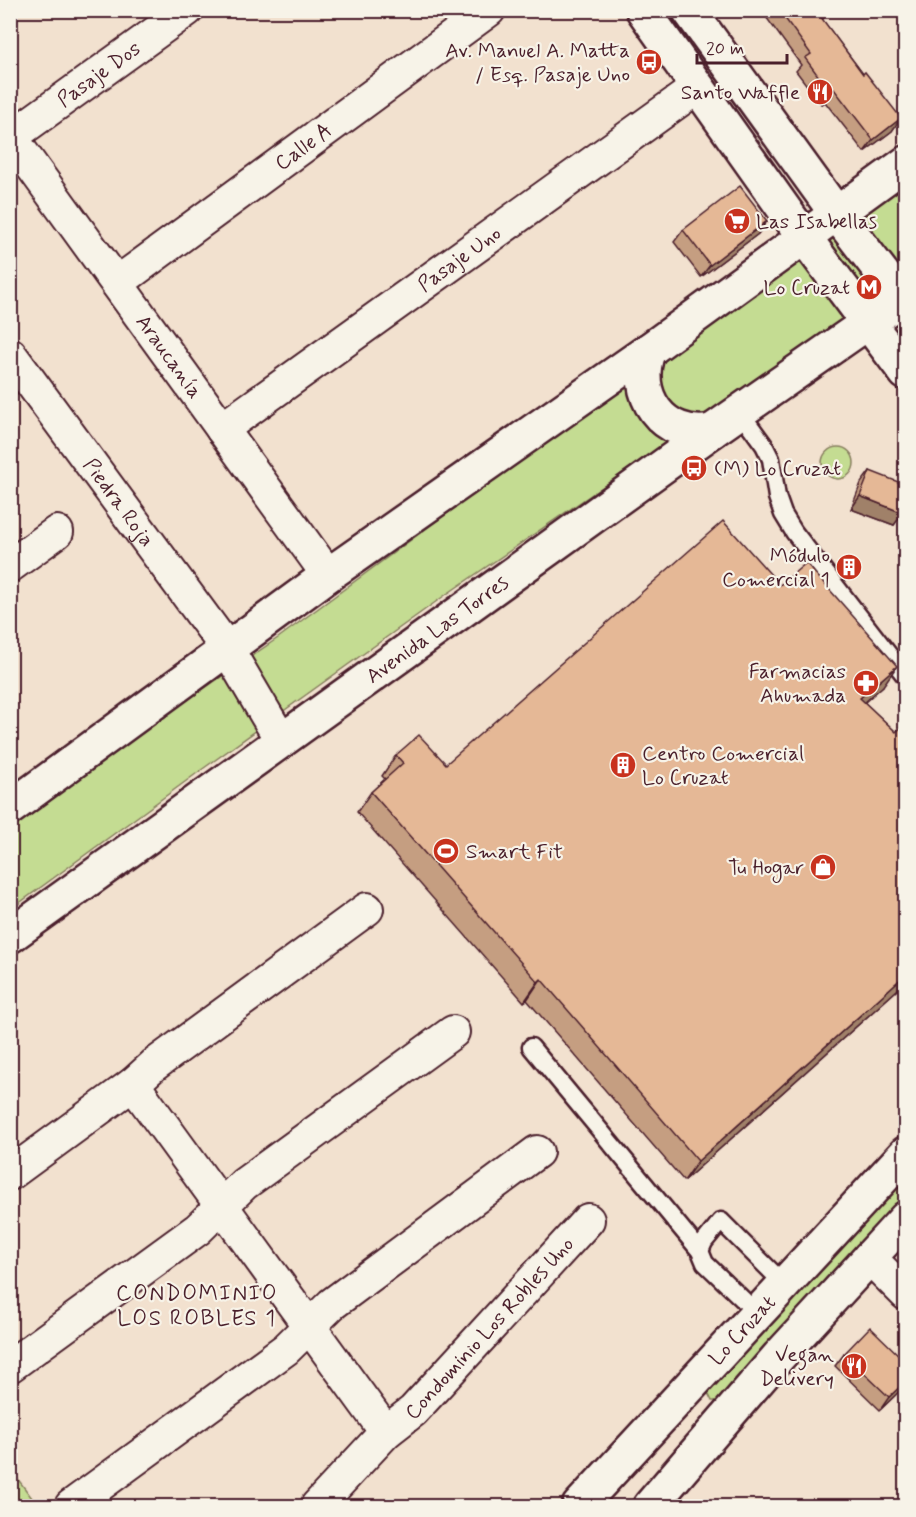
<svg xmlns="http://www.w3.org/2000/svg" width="916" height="1517" font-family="Mynerve,sans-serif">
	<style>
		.green { fill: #c4dc92; stroke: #877e5e; stroke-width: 1.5 }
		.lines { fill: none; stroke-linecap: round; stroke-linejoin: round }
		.lane-casing { stroke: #4a1f2b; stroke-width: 21 }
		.street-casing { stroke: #4a1f2b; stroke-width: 36 }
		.secondary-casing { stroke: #4a1f2b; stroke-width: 38 }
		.primary-casing { stroke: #4a1f2b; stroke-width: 38 }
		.lane { stroke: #f7f3e8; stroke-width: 16 }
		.street { stroke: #f7f3e8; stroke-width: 32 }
		.secondary { stroke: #f7f3e8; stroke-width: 33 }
		.primary { stroke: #f7f3e8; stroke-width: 33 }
		.wall { fill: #c59e81; stroke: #4a1f2b; stroke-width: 1.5 }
		.shaded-wall { fill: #a08169; stroke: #4a1f2b; stroke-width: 1.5 }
		.building { fill: #e5b896; stroke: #4a1f2b; stroke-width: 1.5 }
		.labels { text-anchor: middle; stroke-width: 4.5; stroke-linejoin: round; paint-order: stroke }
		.poi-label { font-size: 21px; fill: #4a1f2b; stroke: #f7f3e8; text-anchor: end }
		.street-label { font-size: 21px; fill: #4a1f2b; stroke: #f7f3e8 }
		.neighbourhood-label { font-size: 22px; letter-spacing: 1.5px; fill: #4a1f2b; stroke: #f7f3e8 }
	</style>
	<rect width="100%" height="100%" fill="#f2e1cf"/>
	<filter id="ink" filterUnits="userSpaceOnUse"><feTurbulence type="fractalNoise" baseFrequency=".0167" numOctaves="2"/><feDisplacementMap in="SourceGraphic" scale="12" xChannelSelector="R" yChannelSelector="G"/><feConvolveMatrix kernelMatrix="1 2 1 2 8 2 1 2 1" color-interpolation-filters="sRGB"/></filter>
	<g filter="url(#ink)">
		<g class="green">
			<path d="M905 175V279L444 596 204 768 11 909 10 830 177 707 278 638Z"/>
			<circle cx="838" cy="463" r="16"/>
			<path d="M905 1177V1205L723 1401H712L708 1393 711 1387Z"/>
			<path d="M11 1470 38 1506H11Z"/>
		</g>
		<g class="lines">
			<defs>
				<g id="lane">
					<path d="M740 412 764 445 771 459 777 497 783 514 794 532 906 677"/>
					<path d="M531 1047 700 1251 705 1263 757 1313"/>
					<path d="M700 1251 704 1242 721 1221 784 1284"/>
				</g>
				<g id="street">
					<path id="s1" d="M10 136 328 575"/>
					<path id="s2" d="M11 137 187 10"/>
					<path id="s3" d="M117 283 489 10"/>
					<path id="s4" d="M10 354 228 650 281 740"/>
					<path id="s5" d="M222 429 698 87"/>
					<path d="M10 566 57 532"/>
					<path d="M133 1084 386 1432"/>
					<path d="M10 1174 133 1084 154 1065 367 909"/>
					<path d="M869 1257 906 1294"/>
					<path d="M10 1366 198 1229 244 1184 453 1032"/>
					<path d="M71 1506 286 1349 332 1304 537 1152"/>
					<path id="s6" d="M317 1506 386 1432 413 1411 588 1220"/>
				</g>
				<g id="secondary">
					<path d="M649 350C631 394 663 440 712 431"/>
					<path d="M10 808 328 575 649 350 906 163"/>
					<path id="s7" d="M10 936 712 431 906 296"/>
					<path id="s8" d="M579 1506 906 1153"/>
					<path d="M650 1506 779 1356 906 1218"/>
				</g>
				<g id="primary">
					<path d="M643 10 804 237 906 373"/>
					<path d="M689 10 836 213 906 304"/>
				</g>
			</defs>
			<use href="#lane" class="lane-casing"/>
			<use href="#street" class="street-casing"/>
			<use href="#secondary" class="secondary-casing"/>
			<use href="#primary" class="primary-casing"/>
			<use href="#lane" class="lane"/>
			<use href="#street" class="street"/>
			<use href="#secondary" class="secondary"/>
			<use href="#primary" class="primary"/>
		</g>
		<g class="wall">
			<path d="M761 10H829L822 19 863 74 901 118 892 131 864 152 825 102 821 104 796 71 801 65Z"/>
			<path d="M767 221 758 234 701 277 674 242 683 230Z"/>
			<path d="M870 471 903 513 894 525 851 509 861 483Z"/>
			<path d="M780 585 883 686 864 702 896 732 906 723V982L684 1181 527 1000 524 1002 357 812 371 792 385 779 382 776 396 755 446 764Z"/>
			<path d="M844 1354 906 1362V1385L880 1410 835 1366Z"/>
		</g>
		<g class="shaded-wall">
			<path d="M829 10 821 22 820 16Z"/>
			<path d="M834 89 825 102 821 104 830 92Z"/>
			<path d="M901 118 892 131 864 152 873 140Z"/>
			<path d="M767 221 758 234 701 277 710 265Z"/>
			<path d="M860 496 903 513 894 525 851 509Z"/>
			<path d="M897 666 883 686 846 719 860 698Z"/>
			<path d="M906 974V982L684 1181 698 1161Z"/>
			<path d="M541 979 527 1000 524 1002 538 982Z"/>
			<path d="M906 1381V1385L880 1410 889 1397Z"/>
		</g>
		<g class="building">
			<path d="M779 10H828L820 16 863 74 865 72 901 118 873 140 834 89 830 92 805 58 811 54Z"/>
			<path d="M740 186 767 221 710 265 683 230Z"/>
			<path d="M870 471 906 485V506L903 513 860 496Z"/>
			<path d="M723 521 780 585 806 563 897 666 860 698 896 732 906 723V974L698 1161 541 979 538 982 371 792 403 763 396 755 419 735 446 764Z"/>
			<path d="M870 1327 906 1362V1381L889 1397 844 1354Z"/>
		</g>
	</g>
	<defs>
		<symbol id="bus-disc" viewBox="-11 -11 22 22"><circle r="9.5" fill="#c8321e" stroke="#f7f3e8"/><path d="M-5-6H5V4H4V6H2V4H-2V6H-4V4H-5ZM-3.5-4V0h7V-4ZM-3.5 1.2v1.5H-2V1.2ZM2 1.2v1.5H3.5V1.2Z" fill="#fff"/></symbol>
		<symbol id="restaurant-disc" viewBox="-11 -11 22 22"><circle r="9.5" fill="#c8321e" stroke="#f7f3e8"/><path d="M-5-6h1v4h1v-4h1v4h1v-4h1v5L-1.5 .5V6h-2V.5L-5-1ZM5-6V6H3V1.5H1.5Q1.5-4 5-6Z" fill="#fff"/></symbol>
		<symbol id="supermarket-disc" viewBox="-11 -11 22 22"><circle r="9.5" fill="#c8321e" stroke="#f7f3e8"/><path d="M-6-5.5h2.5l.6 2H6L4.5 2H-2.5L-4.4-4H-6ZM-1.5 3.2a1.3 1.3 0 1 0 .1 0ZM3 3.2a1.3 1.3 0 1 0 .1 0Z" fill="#fff"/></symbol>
		<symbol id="metro-disc" viewBox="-11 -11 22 22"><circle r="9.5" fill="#c8321e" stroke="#f7f3e8"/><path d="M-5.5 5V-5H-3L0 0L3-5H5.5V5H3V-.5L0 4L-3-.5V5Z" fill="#fff"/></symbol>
		<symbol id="building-disc" viewBox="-11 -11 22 22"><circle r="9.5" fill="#c8321e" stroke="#f7f3e8"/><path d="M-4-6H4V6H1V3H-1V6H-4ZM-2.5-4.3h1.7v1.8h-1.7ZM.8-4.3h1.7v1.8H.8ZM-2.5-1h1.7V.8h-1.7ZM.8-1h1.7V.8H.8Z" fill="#fff"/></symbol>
		<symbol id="pharmacy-disc" viewBox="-11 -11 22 22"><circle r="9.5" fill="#c8321e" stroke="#f7f3e8"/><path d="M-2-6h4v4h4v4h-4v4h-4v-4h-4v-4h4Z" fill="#fff"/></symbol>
		<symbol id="stadium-disc" viewBox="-11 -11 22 22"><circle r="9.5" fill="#c8321e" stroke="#f7f3e8"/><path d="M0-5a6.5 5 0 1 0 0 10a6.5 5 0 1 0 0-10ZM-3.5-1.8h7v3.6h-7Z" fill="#fff"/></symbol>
		<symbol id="shop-disc" viewBox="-11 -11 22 22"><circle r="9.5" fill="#c8321e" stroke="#f7f3e8"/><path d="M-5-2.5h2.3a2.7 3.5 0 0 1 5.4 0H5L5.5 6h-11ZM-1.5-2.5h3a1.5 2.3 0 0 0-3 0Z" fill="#fff"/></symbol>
	</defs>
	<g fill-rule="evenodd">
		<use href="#bus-disc" x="634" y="47" width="30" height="30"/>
		<use href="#restaurant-disc" x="805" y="77" width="30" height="30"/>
		<use href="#supermarket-disc" x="722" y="206" width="30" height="30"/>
		<use href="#metro-disc" x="854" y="272" width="30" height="30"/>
		<use href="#bus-disc" x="679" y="453" width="30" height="30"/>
		<use href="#building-disc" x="834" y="552" width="30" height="30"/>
		<use href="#pharmacy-disc" x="851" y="668" width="30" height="30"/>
		<use href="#building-disc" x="608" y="750" width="30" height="30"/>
		<use href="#stadium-disc" x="431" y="836" width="30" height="30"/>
		<use href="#shop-disc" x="808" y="852" width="30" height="30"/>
		<use href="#restaurant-disc" x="839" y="1351" width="30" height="30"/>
	</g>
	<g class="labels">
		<g class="poi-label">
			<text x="630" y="57">Av. Manuel A. Matta<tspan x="630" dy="24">/ Esq. Pasaje Uno</tspan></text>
			<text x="800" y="99">Santo Waffle</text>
			<text x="756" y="228" text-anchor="start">Las Isabellas</text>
			<text x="850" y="294">Lo Cruzat</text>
			<text x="714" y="475" text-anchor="start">(M) Lo Cruzat</text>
			<text x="830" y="562">Módulo<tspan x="830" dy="24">Comercial 1</tspan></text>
			<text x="846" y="678">Farmacias<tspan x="846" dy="24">Ahumada</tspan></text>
			<text x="642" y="760" text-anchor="start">Centro Comercial<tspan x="642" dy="24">Lo Cruzat</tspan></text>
			<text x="466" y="858" text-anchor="start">Smart Fit</text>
			<text x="804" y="874">Tu Hogar</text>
			<text x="834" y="1361">Vegan<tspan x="834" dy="24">Delivery</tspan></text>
		</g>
		<g class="street-label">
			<text dy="7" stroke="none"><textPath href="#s2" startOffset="108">Pasaje Dos</textPath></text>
			<text dy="7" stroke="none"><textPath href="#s3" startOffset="231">Calle A</textPath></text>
			<text dy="7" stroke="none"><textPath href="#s5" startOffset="292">Pasaje Uno</textPath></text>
			<text dy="7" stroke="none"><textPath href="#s1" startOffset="272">Araucanía</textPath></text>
			<text dy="7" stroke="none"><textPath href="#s4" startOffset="184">Piedra Roja</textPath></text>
			<text dy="7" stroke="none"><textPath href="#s7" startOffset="526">Avenida Las Torres</textPath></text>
			<text dy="7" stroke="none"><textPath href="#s6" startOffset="248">Condominio Los Robles Uno</textPath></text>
			<text dy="7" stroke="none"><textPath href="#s8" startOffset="240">Lo Cruzat</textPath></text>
		</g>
		<g class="neighbourhood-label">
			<text x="197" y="1300">CONDOMINIO<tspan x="197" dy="25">LOS ROBLES 1</tspan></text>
		</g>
	</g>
	<rect width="916" height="1517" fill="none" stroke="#f7f3e8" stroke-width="36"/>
	<rect x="18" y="18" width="880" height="1481" fill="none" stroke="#4a1f2b" stroke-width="2" filter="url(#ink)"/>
	<path d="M697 54v9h90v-9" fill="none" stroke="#4a1f2b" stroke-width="3"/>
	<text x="706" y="54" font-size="18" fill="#4a1f2b" stroke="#f7f3e8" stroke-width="4.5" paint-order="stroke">20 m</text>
</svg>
